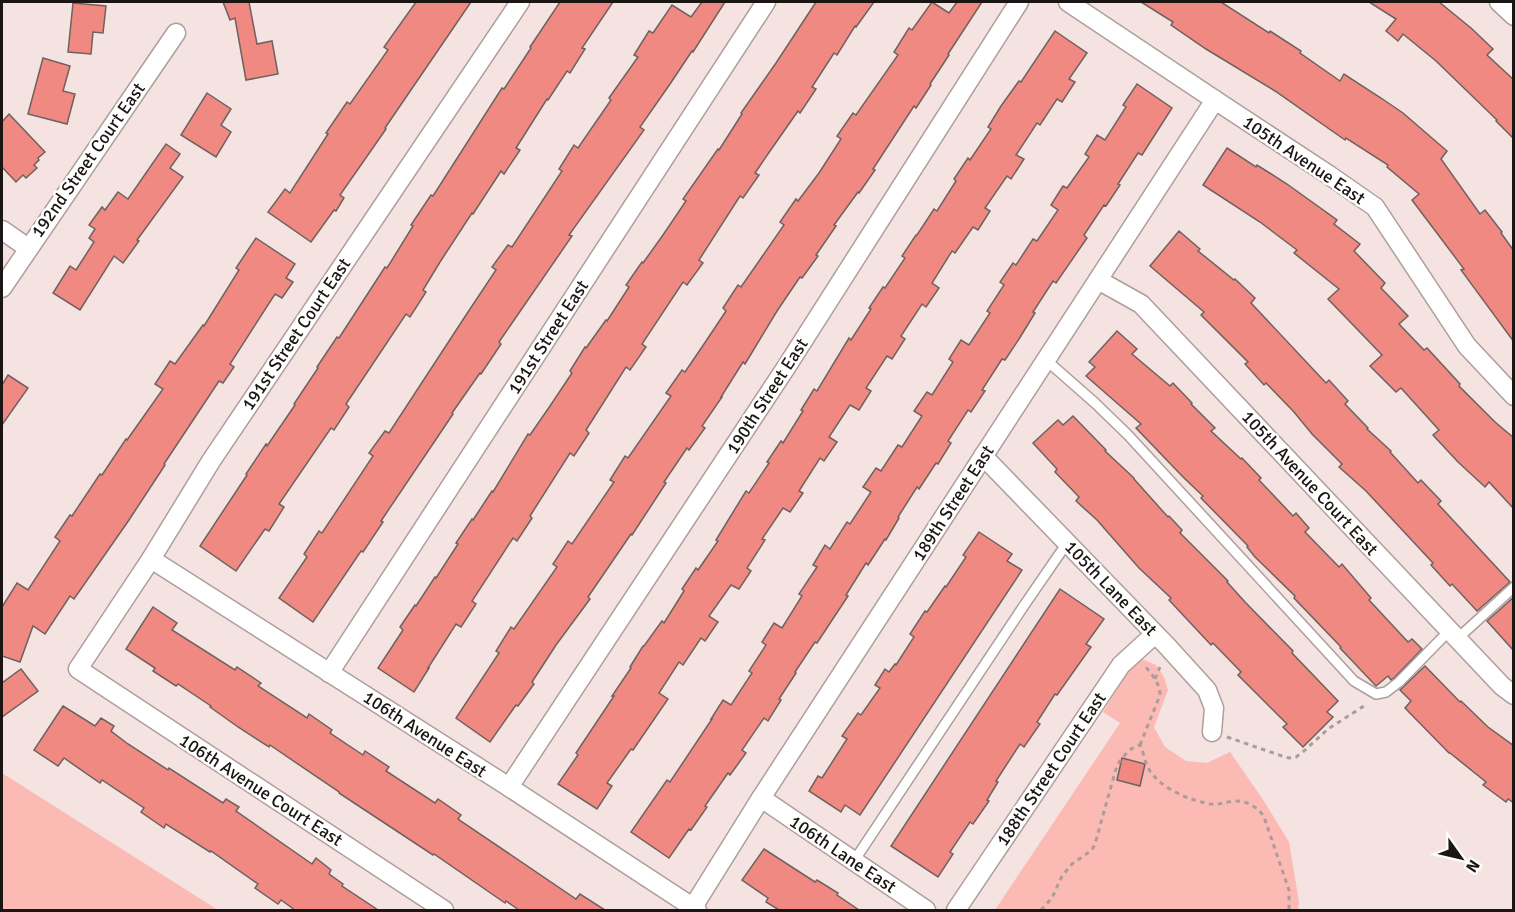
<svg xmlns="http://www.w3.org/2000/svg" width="1515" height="912" font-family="Signika,sans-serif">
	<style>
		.green { fill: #fbbab3 }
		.building { fill: #f08981; stroke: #6f615f; stroke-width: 1.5 }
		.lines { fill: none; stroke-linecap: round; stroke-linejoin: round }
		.service-casing { stroke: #ae9e9c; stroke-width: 12 }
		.minor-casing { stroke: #ae9e9c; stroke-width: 21 }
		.path { stroke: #aa9d9b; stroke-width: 3; stroke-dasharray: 4.5 4.5; stroke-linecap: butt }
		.service { stroke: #fff; stroke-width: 9 }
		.minor { stroke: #fff; stroke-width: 18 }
		.labels { text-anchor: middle; stroke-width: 5; stroke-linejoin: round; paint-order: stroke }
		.street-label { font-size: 18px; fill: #1b1514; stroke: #fff }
	</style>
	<rect width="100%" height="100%" fill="#f4e3e1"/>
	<g class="green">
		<path d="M1142 659 1156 665 1164 677 1168 690 1154 727 1165 747 1186 761 1207 763 1230 752 1262 798 1289 842 1299 902 1298 910H995L1120 723 1103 712 1133 664Z"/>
		<path d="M2 773 218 910H2Z"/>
	</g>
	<g class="building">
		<path d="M223 2H249L257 44 272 41 278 74 246 80 235 18 230 20Z"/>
		<path d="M416 2H471L385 128 386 129 340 195 344 198 336 211 334 210 311 242 268 212 285 189 290 193 328 134 326 133 347 102 350 104 388 50 384 47Z"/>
		<path d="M560 2H613L582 48 585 49 570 73 567 71 548 100 547 99 516 148 520 150 504 174 501 171 473 214 472 213 440 262 423 290 426 292 410 317 406 314 346 404 349 407 334 430 331 428 279 504 284 507 269 531 265 529 236 571 200 546 247 475 246 474 266 444 267 446 295 405 294 404 318 368 317 367 337 337 339 338 385 267 387 268 413 226 411 225 431 195 433 196 502 88 504 89 531 48 530 47Z"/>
		<path d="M702 2H725L693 52 692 51 670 84 640 127 644 130 569 235 572 236 499 342 501 344 481 374 480 373 452 413 453 414 381 521 383 522 363 552 361 551 313 622 279 598 307 557 304 554 319 531 322 533 373 456 369 453 385 431 389 433 468 312 496 270 492 267 508 245 512 247 562 171 559 169 574 145 578 148 611 100 609 98 638 57 634 55 649 31 653 33 672 5 691 17Z"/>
		<path d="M816 2H874L856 27 855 26 837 55 834 53 812 87 816 89 800 113 798 111 770 151 755 173 759 175 743 198 740 196 699 260 703 263 687 285 683 282 642 344 646 347 630 370 626 367 586 430 589 433 574 456 570 453 530 516 532 518 517 541 513 538 472 601 476 604 461 627 456 624 428 668H429L414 692 378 668 403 630 400 627 415 605 416 606 435 577 436 578 458 544 456 543 472 519 473 520 492 491 493 492 528 434 530 435 550 406 572 373 570 371 585 347 586 348 606 320 607 321 629 287 626 285 642 262 643 263 663 235 686 201 683 199 718 149 719 150 742 114 741 113 776 63Z"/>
		<path d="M932 2 949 13 957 2H982L948 54 949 55 930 84 931 85 916 108 914 106 873 169 875 170 859 193 858 192 834 225 836 226 816 255 818 256 802 278 800 277 777 311 745 364 743 362 721 397H722L702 426 705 428 689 450 687 448 664 482 666 483 632 535 631 534 588 597 590 599 556 645 532 682 534 684 518 706 516 705 490 742 456 718 499 653 496 651 511 627 514 629 557 567 553 564 568 541 572 544 614 482 610 480 625 456 628 458 671 396 666 393 682 370 685 372 704 344 726 311 723 308 738 285 741 287 784 225 780 222 796 199 798 201 819 173 841 139 837 136 853 113 856 115 898 55 894 52 909 28 912 30Z"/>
		<path d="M1141 2H1221L1269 33 1270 31 1301 51 1300 53 1340 81 1344 74 1381 98 1403 113 1447 151 1441 159 1480 214 1485 210 1502 232 1501 233 1514 251V342L1461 270 1464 269 1412 200 1419 194 1387 167 1388 165 1346 138 1345 140 1275 91 1206 49 1171 25 1173 22Z"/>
		<path d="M1369 2H1439L1471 28 1493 49 1487 55 1514 80V139L1496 121 1497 120 1436 61 1403 34 1398 41 1386 31 1396 19Z"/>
		<path d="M73 3 106 6 103 33 93 32 91 54 68 52Z"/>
		<path d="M1055 31 1087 53 1069 79 1075 82 1062 102 1057 99 1040 125 1037 123 1016 155 1024 159 1011 179 1007 176 985 208 990 211 978 230 973 227 955 253 952 251 932 283 939 288 926 307 922 304 901 336 905 339 892 359 887 356 866 388 871 391 859 410 850 405 829 437 837 442 824 461 820 458 799 491 803 493 790 512 783 508 762 539 765 540 747 568 751 571 739 589 731 585 709 616 718 622 705 641 701 638 683 665 679 662 659 693 668 699 633 750 631 749 607 783 612 786 597 809 558 784 578 755 576 753 614 696H612L631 668 630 667 643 646H644L662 621 664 623 684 591 682 589 696 568 698 570 718 541 716 540 746 491 749 493 769 463 767 462 781 441 783 443 803 411 801 410 814 389 817 391 849 338 851 340 871 309 869 308 883 287 885 288 905 258 902 256 916 235H917L934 209 937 211 956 181 954 179 968 158 970 160 991 129 988 127 1001 106 1019 81 1021 82Z"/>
		<path d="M43 58 70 66 63 91 75 94 67 124 28 114Z"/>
		<path d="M1137 84 1172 108 1142 155 1138 153 1118 184 1120 185 1106 206 1104 205 1084 235 1087 238 1056 283 1053 281 1033 312 1035 313 1019 339 1005 360 1002 359 982 390 985 391 971 412 968 410 948 441 951 443 938 464 936 463 919 489 917 487 898 517 899 518 886 540 885 539 868 565 866 563 846 595 848 596 817 643 815 642 795 672 796 673 779 699 781 700 768 721 764 718 742 750 746 753 730 775 728 773 705 806 707 807 691 830 689 829 669 858 631 832 667 780 670 782 712 719H711L723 700 731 705 752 673 749 671 766 645 762 642 774 623 782 628 802 596 799 594 817 567 813 565 825 545 830 549 847 522 850 524 871 492 863 487 876 468 881 471 898 445 902 447 922 416 914 411 927 392 932 395 953 362 949 359 961 340 969 345 990 313 987 311 1004 285 1000 282 1013 263 1016 265 1033 239 1037 241 1058 210 1051 205 1063 186 1067 188 1089 157 1085 154 1097 135 1105 140 1126 107 1123 105Z"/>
		<path d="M207 93 231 109 221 125 231 132 216 157 181 135Z"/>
		<path d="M9 114 45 152 38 158 39 160 34 165 37 168 26 178 23 175 16 182 2 167V122Z"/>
		<path d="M166 144 180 154 170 168 183 177 137 240 139 241 123 263 114 256 80 310 53 293 70 266 76 270 94 242 89 238 95 229 89 225 102 207 105 210 118 192 128 199Z"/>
		<path d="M1227 148 1256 167 1257 165 1287 184 1337 220 1334 224 1360 244 1354 251 1385 283 1381 288 1408 316 1399 324 1424 350 1427 348 1460 384 1459 386 1495 422 1514 438V509L1489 482 1485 487 1458 462 1433 435 1439 430 1401 388 1396 392 1370 366 1382 355 1328 299 1339 289 1294 253 1297 250 1260 222 1203 185Z"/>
		<path d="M1179 231 1200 249 1198 251 1234 280 1235 279 1255 298 1251 303 1326 383 1329 380 1348 401 1345 404 1368 428 1367 429 1391 451 1390 452 1418 483 1421 480 1441 501 1438 504 1510 582 1477 611 1452 584 1450 586 1431 565 1433 563 1366 491 1339 467 1342 464 1312 434 1294 412 1266 383 1264 385 1245 364 1248 362 1201 315 1204 312 1150 266Z"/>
		<path d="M256 238 295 264 286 278 293 282 282 298 275 294 230 364 234 367 223 383 219 381 164 464 165 465 129 520 74 599 70 596 45 634 33 626 20 662 2 656V607L17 583 28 590 60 541 55 537 70 515 72 516 100 474 102 475 126 439 127 440 163 389 155 384 170 361 175 364 203 325 204 326 239 270 236 268Z"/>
		<path d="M1117 331 1137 349 1132 354 1170 386 1173 383 1192 403 1191 404 1215 428 1211 431 1241 459 1242 458 1261 478 1259 480 1293 516 1296 513 1309 528 1305 532 1339 567 1342 564 1371 598 1369 600 1408 642 1412 639 1422 649 1395 677 1391 680 1388 676 1376 686 1340 648 1341 647 1294 598 1295 596 1255 557 1247 547 1248 546 1201 498 1203 496 1184 478 1136 428 1141 424 1086 376 1095 367 1089 362Z"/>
		<path d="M8 375 28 388 2 425V385Z"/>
		<path d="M1073 416 1106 450 1105 451 1134 478V479L1168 517 1169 516 1182 530 1180 533 1228 581 1227 582 1245 602 1293 651 1292 653 1338 701 1327 712 1333 717 1303 747 1283 727 1287 724 1238 675 1241 672 1213 643 1211 645 1169 600 1171 598 1139 568 1097 520 1076 501 1079 497 1055 472 1057 469 1033 443 1058 420 1063 425Z"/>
		<path d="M979 532 1012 554 1007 561 1022 570 860 815 845 805 841 812 809 791 818 776 822 778 847 739 842 736 858 713 861 715 880 688 875 685 885 669 889 672 895 664 896 665 914 637 910 634 925 611 927 612 945 586 946 587 966 557 963 555Z"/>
		<path d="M1060 589 1104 619 1086 644 1091 647 1057 695 1055 694 1037 722 1040 724 1024 747 1020 744 996 781 998 782 987 800 989 801 973 824 970 822 950 852 953 854 938 877 891 846Z"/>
		<path d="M1514 597V651L1487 621Z"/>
		<path d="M153 607 177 623 172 630 235 670 237 667 261 683 258 686 307 718 309 714 332 730 330 733 363 755 365 751 389 767 386 771 435 803 438 799 461 815 458 819 576 899 580 894 605 910H519L506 901 505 903 434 854 433 855 339 793V792L270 745 269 747 238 727 210 707 211 706 178 684 176 686 153 671 155 668 126 649Z"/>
		<path d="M1425 666 1460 702 1461 701 1488 727 1514 746V803L1508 799 1506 802 1483 785 1486 782 1450 753H1449L1405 708 1411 701 1400 690Z"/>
		<path d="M21 669 38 691 2 717V683Z"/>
		<path d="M63 706 95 726 101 718 114 726 111 731 128 744 168 770 169 768 223 803 226 799 239 807 236 811 312 864 316 858 331 870 329 874 343 884 342 886 378 910H295L281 900 278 904 255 888 258 884 211 851 210 852 166 824 164 828 141 812 144 808 102 780 100 783 64 758 58 766 34 750Z"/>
		<path d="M1122 758 1145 764 1140 786 1117 780Z"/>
		<path d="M764 849 815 882 817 880 838 893 837 895 859 910H779L766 902 768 898 742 880Z"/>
	</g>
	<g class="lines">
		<defs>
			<g id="service">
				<path d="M1046 360 1095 403 1128 435 1354 681 1376 694 1386 692 1399 682 1449 631"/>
				<path d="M1457 639 1514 587"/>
				<path d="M854 861 1023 607 1067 543"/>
			</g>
			<g id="minor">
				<path d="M1068 2 1215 100 1329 175 1375 207 1467 346 1514 396"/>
				<path d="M1499 2 1514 16"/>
				<path d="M2 230 28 248"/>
				<path d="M1098 280 1141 304 1502 686 1514 695"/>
				<path d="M2 288 176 33"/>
				<path d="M983 456 1167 646 1207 690 1214 708 1212 732"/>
				<path d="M151 559 509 787 697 910"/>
				<path d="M329 673 766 2"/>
				<path d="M509 787 787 366 1019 2"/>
				<path d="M761 798 926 910"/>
				<path d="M693 907 761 798 1215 100"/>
				<path d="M444 910 78 669 151 559 211 461 520 2"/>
				<path d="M956 910 1121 665 1155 634"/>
			</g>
		</defs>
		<use href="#service" class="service-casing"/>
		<use href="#minor" class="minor-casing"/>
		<g class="path">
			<path d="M1155 679 1160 667"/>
			<path d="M1227 737 1282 756 1289 758 1296 757 1304 751 1328 729 1367 704"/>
			<path d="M1140 745 1160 695C1160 683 1152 675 1145 666"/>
			<path d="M1041 910 1052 898 1062 876 1072 864 1092 850 1095 844 1117 765C1123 757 1130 747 1140 745 1144 753 1145 764 1150 771 1162 789 1191 801 1211 804 1219 805 1226 802 1234 801 1246 800 1258 807 1264 817L1289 890V910"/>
		</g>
		<use href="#service" class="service"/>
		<use href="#minor" class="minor"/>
	</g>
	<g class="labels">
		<g class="street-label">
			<text transform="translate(88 160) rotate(-55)" y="6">192nd Street Court East</text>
			<text transform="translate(1304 160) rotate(34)" y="6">105th Avenue East</text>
			<text transform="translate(296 334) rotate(-56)" y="6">191st Street Court East</text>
			<text transform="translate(548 337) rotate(-57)" y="6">191st Street East</text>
			<text transform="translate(767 396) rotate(-57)" y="6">190th Street East</text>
			<text transform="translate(1310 483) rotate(47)" y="6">105th Avenue Court East</text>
			<text transform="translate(953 503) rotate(-57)" y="6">189th Street East</text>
			<text transform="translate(1111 588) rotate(46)" y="6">105th Lane East</text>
			<text transform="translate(425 734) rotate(33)" y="6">106th Avenue East</text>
			<text transform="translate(1051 769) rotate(-56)" y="6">188th Street Court East</text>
			<text transform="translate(261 790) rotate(33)" y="6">106th Avenue Court East</text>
			<text transform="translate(843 854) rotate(34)" y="6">106th Lane East</text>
		</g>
	</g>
	<rect width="1515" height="912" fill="none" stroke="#1b1514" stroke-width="6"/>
	<g transform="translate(1461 858) rotate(124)" stroke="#ffffff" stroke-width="4.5" paint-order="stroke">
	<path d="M0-4.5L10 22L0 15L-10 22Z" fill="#1b1514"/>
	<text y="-9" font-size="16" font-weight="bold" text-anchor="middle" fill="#1b1514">N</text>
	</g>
</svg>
